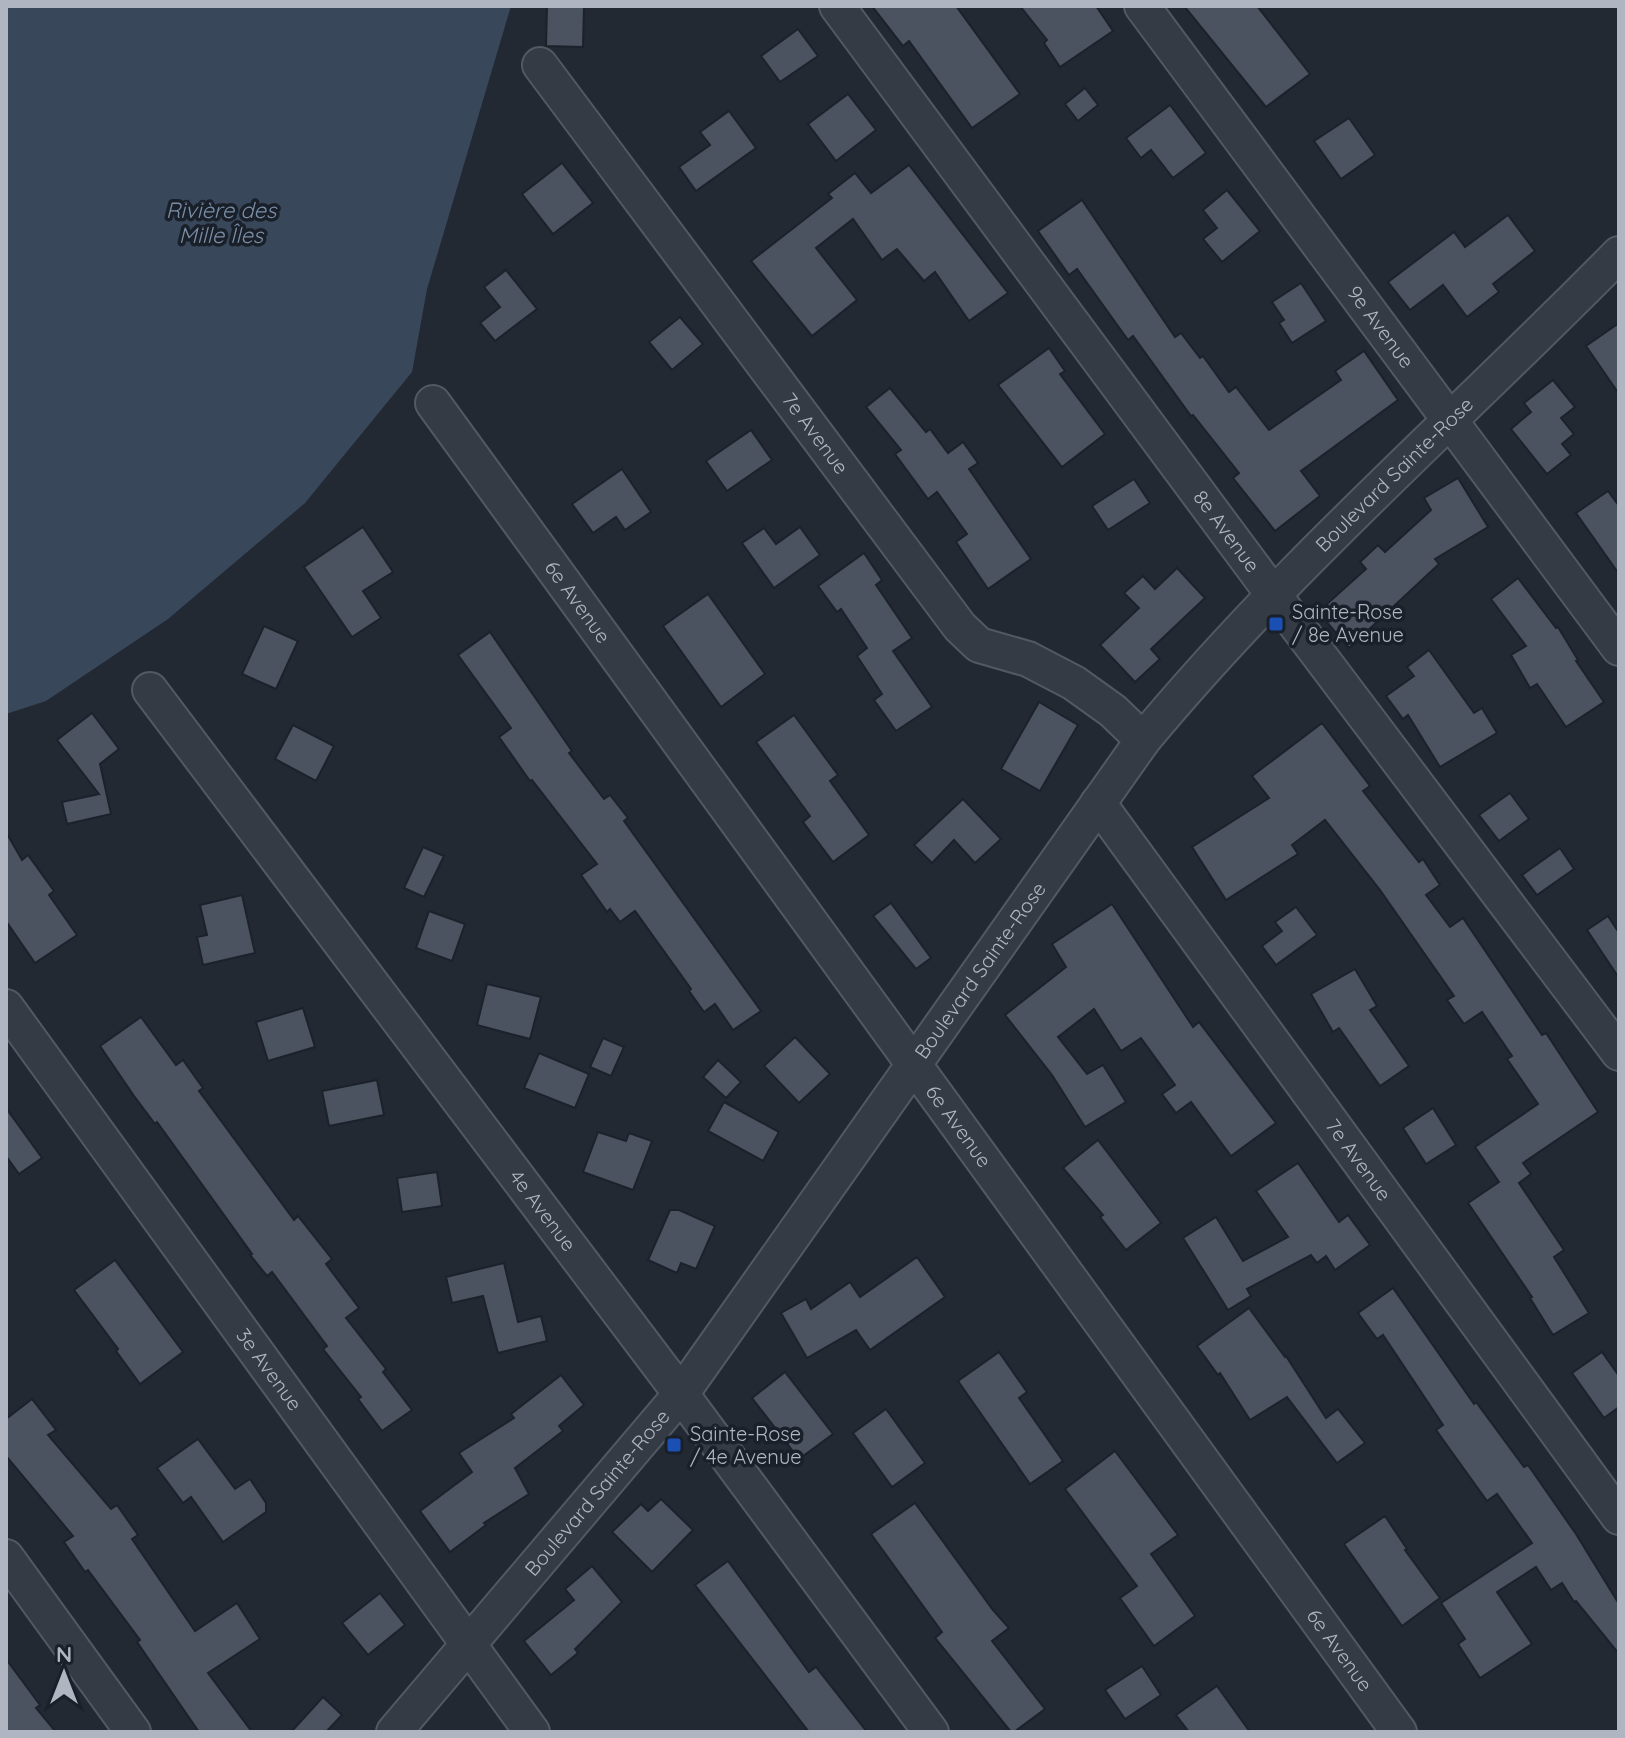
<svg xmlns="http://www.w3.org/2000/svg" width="1625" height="1738" font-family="Quicksand,sans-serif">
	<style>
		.water { fill: #39475b }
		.building { fill: #4a535f; stroke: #1c222b; stroke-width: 2 }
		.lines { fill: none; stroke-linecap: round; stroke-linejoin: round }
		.minor-casing { stroke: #525962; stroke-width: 38 }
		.minor { stroke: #353b44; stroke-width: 34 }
		.transit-dot { fill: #1a4fb4; stroke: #1a2029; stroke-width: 3 }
		.labels { text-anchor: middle; stroke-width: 7; stroke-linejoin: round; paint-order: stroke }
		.street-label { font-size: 20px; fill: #afb6c1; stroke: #1a2029 }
		.poi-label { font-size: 20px; fill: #afb6c1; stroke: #1a2029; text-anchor: start }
		.water-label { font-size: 22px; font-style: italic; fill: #7a8ea6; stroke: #1a2029 }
	</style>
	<rect width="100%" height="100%" fill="#222933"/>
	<path class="water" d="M6 6H511L427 289 412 372 305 503 168 619 46 701 6 714Z"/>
	<g class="building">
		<path d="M547 6H584L583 47 546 46Z"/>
		<path d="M872 6H956L1020 94 972 128 909 41 903 46Z"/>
		<path d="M1020 6H1096L1113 31 1060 67 1044 43 1047 40Z"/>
		<path d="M1184 6H1257L1310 74 1266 107Z"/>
		<path d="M798 29 818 56 780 82 761 56Z"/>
		<path d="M1085 88 1098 105 1078 121 1065 104Z"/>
		<path d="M848 94 876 130 836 161 808 124Z"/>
		<path d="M1170 105 1206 153 1173 178 1151 150 1141 158 1126 138Z"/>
		<path d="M729 111 756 148 696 191 679 167 710 145 700 132Z"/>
		<path d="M1349 118 1375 155 1341 179 1314 141Z"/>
		<path d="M562 163 593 203 553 234 522 194Z"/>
		<path d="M909 165 1008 293 969 321 935 272 924 281 897 249 882 260 853 219 816 248 857 300 812 336 751 261 832 198 828 194 855 173 871 193Z"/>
		<path d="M1227 190 1260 231 1222 262 1203 239 1217 228 1203 210Z"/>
		<path d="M1082 200 1175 337 1181 333 1200 358 1203 356 1229 392 1236 387 1269 430 1341 380 1335 371 1364 351 1398 400 1301 471 1320 496 1275 531 1233 478 1239 473 1193 415 1191 416 1133 336 1128 340 1077 269 1069 275 1038 231Z"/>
		<path d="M1508 215 1535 251 1493 284 1499 292 1467 317 1443 285 1410 310 1388 282 1454 232 1465 247Z"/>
		<path d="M506 270 537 309 495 341 480 323 500 307 484 287Z"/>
		<path d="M1301 283 1326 321 1292 343 1279 323 1284 320 1272 302Z"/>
		<path d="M680 317 703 344 672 370 649 342Z"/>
		<path d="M1619 323V394L1586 346Z"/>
		<path d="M1049 348 1065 371 1060 374 1105 434 1062 467 998 385Z"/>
		<path d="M1553 380 1575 407 1561 418 1574 434 1562 444 1571 455 1547 474 1511 429 1531 412 1524 403Z"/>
		<path d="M890 388 926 432 930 429 948 453 963 442 978 463 969 469 1031 559 988 589 956 542 967 534 937 492 928 499 895 454 901 450 866 407Z"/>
		<path d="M751 430 772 460 727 491 706 461Z"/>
		<path d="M622 469 651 512 625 530 616 517 593 533 572 504Z"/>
		<path d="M1458 478 1488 527 1435 559 1439 564 1349 648 1318 612 1366 569 1360 562 1378 545 1385 552 1431 510 1424 498Z"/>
		<path d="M1134 479 1150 503 1108 530 1092 506Z"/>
		<path d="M1608 491 1619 506V574L1576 513Z"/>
		<path d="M363 527 393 572 363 591 381 618 352 637 304 567Z"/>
		<path d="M800 527 820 555 774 588 742 543 764 528 776 544Z"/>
		<path d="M864 553 882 580 876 585 912 638 893 651 932 707 896 731 874 700 882 694 857 656 867 648 841 609 837 612 818 586Z"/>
		<path d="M1177 568 1205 598 1151 649 1160 659 1135 682 1100 645 1139 608 1124 593 1143 576 1155 589Z"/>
		<path d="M1518 578 1556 628 1558 627 1578 660 1576 661 1604 702 1566 727 1537 684 1530 688 1511 655 1526 646 1491 599Z"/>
		<path d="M708 594 765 674 721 707 663 626Z"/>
		<path d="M264 626 298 641 276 689 242 674Z"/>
		<path d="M490 632 572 751 569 753 604 799 610 795 628 818 624 821 761 1011 733 1030 715 1004 704 1012 689 991 691 989 635 911 620 922 610 909 607 912 581 875 597 864 532 780 530 781 499 737 511 728 458 655Z"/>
		<path d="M1429 650 1474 713 1482 708 1497 733 1440 767 1408 715 1403 719 1386 696 1414 676 1407 667Z"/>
		<path d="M1039 702 1078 725 1040 791 1001 769Z"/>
		<path d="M92 713 119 749 100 764 111 814 67 824 62 802 99 794 57 740Z"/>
		<path d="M794 715 838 775 830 781 869 835 833 862 803 822 810 816 756 742Z"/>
		<path d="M1322 723 1370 786 1363 791 1419 862 1423 859 1440 885 1426 895 1450 927 1463 918 1542 1035 1546 1033 1598 1112 1523 1163 1531 1174 1519 1183 1564 1250 1554 1257 1589 1313 1553 1335 1530 1298 1532 1297 1468 1203 1499 1182 1475 1147 1538 1104 1507 1059 1512 1056 1482 1012 1464 1024 1447 1000 1454 996 1380 890 1325 820 1292 845 1298 854 1226 900 1192 847 1269 798 1252 776Z"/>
		<path d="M293 725 334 746 316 781 275 759Z"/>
		<path d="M1510 793 1529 819 1499 841 1479 815Z"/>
		<path d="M963 799 1001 839 975 863 954 840 932 863 914 845Z"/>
		<path d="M6 832 22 860 28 855 54 891 49 895 77 935 35 963 6 921Z"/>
		<path d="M423 847 444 856 424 897 404 888Z"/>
		<path d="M1560 848 1574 869 1537 895 1522 875Z"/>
		<path d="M242 895 255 953 203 965 197 937 207 935 200 905Z"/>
		<path d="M891 903 931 958 916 969 873 916Z"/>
		<path d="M1112 904 1193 1027 1199 1022 1276 1123 1231 1156 1191 1102 1176 1113 1162 1094 1175 1085 1141 1038 1121 1051 1094 1009 1058 1037 1087 1074 1103 1065 1126 1102 1085 1127 1052 1075 1005 1015 1066 967 1052 944Z"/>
		<path d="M1296 907 1317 935 1276 965 1262 946 1282 931 1275 922Z"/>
		<path d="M429 911 465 924 452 961 416 948Z"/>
		<path d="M1608 916 1619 933V978L1587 930Z"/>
		<path d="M1355 969 1377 1006 1370 1010 1409 1066 1380 1086 1339 1028 1333 1032 1311 994Z"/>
		<path d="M487 984 541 997 530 1039 477 1025Z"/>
		<path d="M303 1008 315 1047 268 1061 256 1022Z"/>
		<path d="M141 1017 176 1065 183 1060 203 1088 199 1091 294 1220 298 1216 332 1259 326 1264 359 1308 346 1318 386 1369 383 1372 412 1410 382 1431 358 1399 361 1397 323 1349 327 1346 272 1272 267 1276 250 1255 252 1254 219 1208 157 1122 155 1124 134 1096 100 1046Z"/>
		<path d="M795 1037 830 1074 799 1103 764 1066Z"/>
		<path d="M603 1038 624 1047 611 1076 590 1067Z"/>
		<path d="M539 1053 589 1074 575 1108 524 1088Z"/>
		<path d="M718 1060 741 1082 726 1098 703 1077Z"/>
		<path d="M377 1080 384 1115 329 1126 322 1091Z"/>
		<path d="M724 1102 779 1132 763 1161 708 1131Z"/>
		<path d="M6 1108 42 1158 19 1174 6 1156Z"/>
		<path d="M1433 1108 1456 1145 1426 1164 1403 1128Z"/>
		<path d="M598 1132 626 1141 629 1133 652 1141 633 1190 583 1172Z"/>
		<path d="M1098 1140 1161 1223 1126 1250 1100 1217 1103 1215 1063 1168Z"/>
		<path d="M1298 1163 1339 1222 1348 1215 1370 1245 1335 1270 1326 1256 1317 1263 1311 1255 1247 1289 1251 1296 1228 1310 1183 1238 1216 1217 1243 1261 1288 1237 1256 1191Z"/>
		<path d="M437 1172 442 1206 402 1212 397 1178Z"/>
		<path d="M670 1210H679L715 1226 696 1269 681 1263 677 1273 648 1260Z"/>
		<path d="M917 1257 945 1297 870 1350 856 1330 807 1358 781 1313 806 1299 811 1309 850 1282 860 1297Z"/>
		<path d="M115 1260 183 1352 140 1384 116 1351 118 1349 74 1290Z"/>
		<path d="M504 1263 518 1322 541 1316 547 1341 498 1353 483 1296 452 1303 446 1277Z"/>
		<path d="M1393 1288 1474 1404 1476 1402 1524 1467 1528 1465 1576 1534 1619 1604V1654L1576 1601 1574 1602 1562 1583 1551 1590 1536 1567 1497 1592 1532 1644 1480 1678 1458 1644 1465 1639 1441 1603 1532 1543 1497 1494 1487 1501 1436 1430 1443 1425 1383 1335 1377 1339 1358 1313Z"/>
		<path d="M1249 1308 1285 1357 1286 1356 1326 1418 1338 1409 1365 1443 1337 1463 1287 1397 1250 1420 1220 1373 1218 1375 1197 1346Z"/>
		<path d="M999 1352 1027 1392 1019 1398 1063 1461 1030 1484 958 1381Z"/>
		<path d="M1602 1352 1619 1376V1407L1604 1418 1572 1373Z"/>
		<path d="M785 1372 833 1434 799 1459 752 1398Z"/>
		<path d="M561 1375 584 1405 559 1426 563 1431 515 1468 529 1494 484 1523 486 1525 450 1552 420 1511 472 1472 459 1453 514 1418 511 1414Z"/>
		<path d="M32 1399 56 1430 48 1435 111 1509 117 1505 138 1535 132 1539 195 1631 237 1603 260 1639 208 1673 252 1732H199L137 1642 140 1640 88 1570 85 1572 64 1542 73 1536 6 1456V1419Z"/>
		<path d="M886 1409 925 1463 892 1487 853 1433Z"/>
		<path d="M198 1439 235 1489 250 1479 266 1503V1512L223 1542 191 1497 183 1503 157 1468Z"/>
		<path d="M1115 1451 1178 1535 1151 1554 1195 1616 1154 1646 1120 1598 1137 1586 1065 1489Z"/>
		<path d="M661 1499 693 1530 652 1572 612 1532 641 1504 648 1511Z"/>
		<path d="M915 1503 993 1610 1009 1628 992 1641 1045 1709 1014 1732H1011L935 1638 942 1632 871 1534Z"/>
		<path d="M1385 1516 1407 1549 1405 1550 1440 1598 1402 1626 1344 1544Z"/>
		<path d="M728 1561 809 1672 816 1667 867 1732H809L695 1585Z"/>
		<path d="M592 1566 622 1602 575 1649 578 1653 551 1675 524 1641 574 1600 565 1589Z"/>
		<path d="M380 1593 405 1625 368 1655 342 1623Z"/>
		<path d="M6 1659 40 1705 36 1708 56 1732H6Z"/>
		<path d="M1142 1666 1161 1695 1125 1719 1105 1690Z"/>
		<path d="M1217 1686 1250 1732H1189L1176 1715Z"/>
		<path d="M323 1697 342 1715 326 1732H291Z"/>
	</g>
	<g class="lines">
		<defs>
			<g id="minor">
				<path id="s1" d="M837 6 1273 594 1619 1053"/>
				<path id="s2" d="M1142 6 1619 648"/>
				<path id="s3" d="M540 65 960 627 979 645 1028 659 1074 683 1113 711 1143 740"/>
				<path id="s4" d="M433 403 1399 1732"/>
				<path id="s5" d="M150 690 681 1394 931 1732"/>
				<path id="s6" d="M1098 803 1619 1517"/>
				<path id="s7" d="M6 1007 532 1732"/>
				<path d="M6 1557 133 1732"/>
				<path id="s8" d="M394 1732 681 1394 1143 740C1288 565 1460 416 1619 254"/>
			</g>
		</defs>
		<use href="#minor" class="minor-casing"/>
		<use href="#minor" class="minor"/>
	</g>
	<g class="transit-dot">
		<rect x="1268" y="616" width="16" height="16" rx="4"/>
		<rect x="666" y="1437" width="16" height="16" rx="4"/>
	</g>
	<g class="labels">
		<g class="street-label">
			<text dy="7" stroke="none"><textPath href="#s2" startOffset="400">9e Avenue</textPath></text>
			<text dy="7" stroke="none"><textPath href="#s3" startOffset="460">7e Avenue</textPath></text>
			<text dy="7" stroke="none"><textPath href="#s8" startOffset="1610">Boulevard Sainte-Rose</textPath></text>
			<text dy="7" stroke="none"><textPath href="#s1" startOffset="654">8e Avenue</textPath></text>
			<text dy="7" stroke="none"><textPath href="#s4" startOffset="246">6e Avenue</textPath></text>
			<text dy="7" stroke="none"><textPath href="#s8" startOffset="962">Boulevard Sainte-Rose</textPath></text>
			<text dy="7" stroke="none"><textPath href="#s4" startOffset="894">6e Avenue</textPath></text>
			<text dy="7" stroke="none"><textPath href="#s6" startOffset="442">7e Avenue</textPath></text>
			<text dy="7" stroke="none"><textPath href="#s5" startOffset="652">4e Avenue</textPath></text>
			<text dy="7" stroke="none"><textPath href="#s7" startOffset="448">3e Avenue</textPath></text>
			<text dy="7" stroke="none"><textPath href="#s8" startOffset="314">Boulevard Sainte-Rose</textPath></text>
			<text dy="7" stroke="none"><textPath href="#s4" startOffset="1542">6e Avenue</textPath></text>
		</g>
		<g class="poi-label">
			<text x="1292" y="619">Sainte-Rose<tspan x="1292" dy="23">/ 8e Avenue</tspan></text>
			<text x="690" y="1441">Sainte-Rose<tspan x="690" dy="23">/ 4e Avenue</tspan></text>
		</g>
		<g class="water-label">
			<text x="221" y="218">Rivière des<tspan x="221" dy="25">Mille Îles</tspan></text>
		</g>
	</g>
	<rect width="1625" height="1738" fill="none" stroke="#afb6c1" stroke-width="16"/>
	<g transform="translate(64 1674)" stroke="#1a2029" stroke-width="6" paint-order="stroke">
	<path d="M0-6L14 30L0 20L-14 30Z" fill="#afb6c1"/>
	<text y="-12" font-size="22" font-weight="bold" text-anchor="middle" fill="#afb6c1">N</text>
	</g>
</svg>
